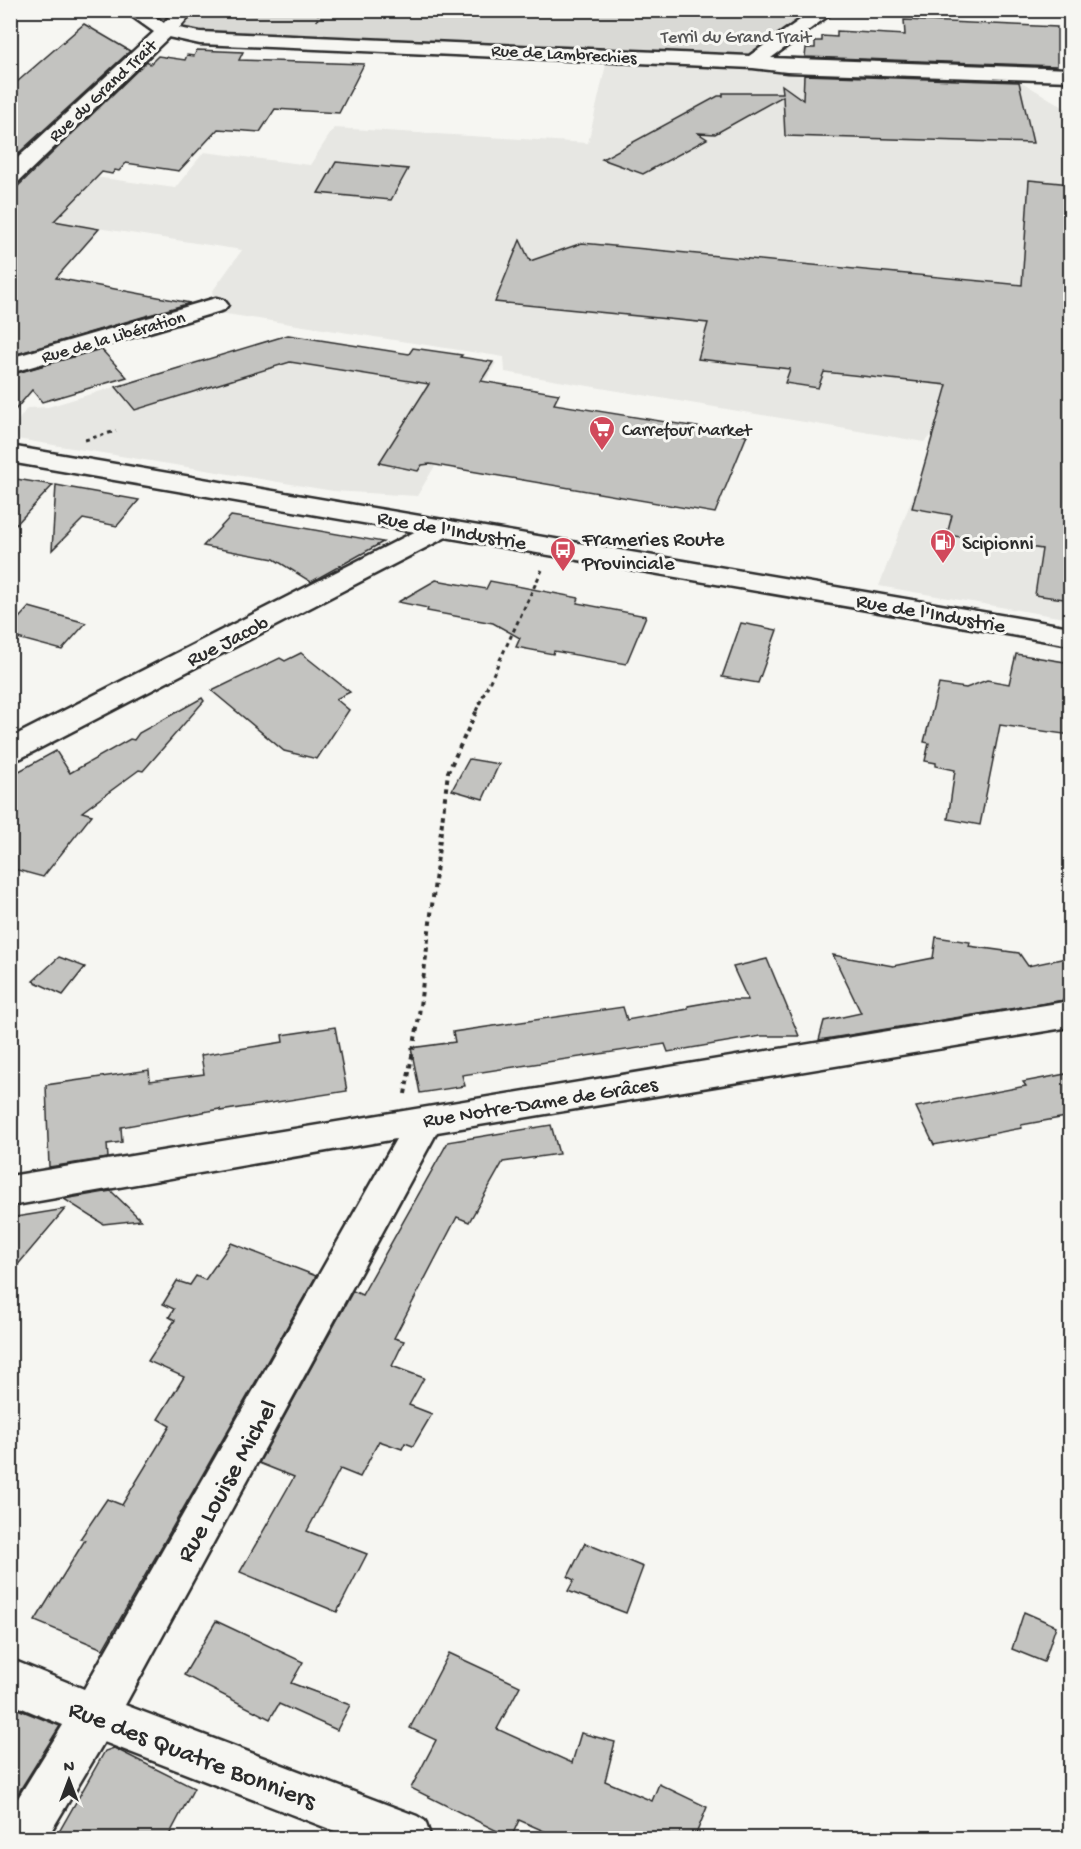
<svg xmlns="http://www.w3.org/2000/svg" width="1081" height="1849" font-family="'Gochi Hand',sans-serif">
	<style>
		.built { fill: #e7e7e3 }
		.green { fill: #d9d9d5; stroke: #828280; stroke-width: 1.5 }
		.building { fill: #c3c3c0; stroke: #2b2b2b; stroke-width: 1.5 }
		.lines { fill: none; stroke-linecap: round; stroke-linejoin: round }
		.minor-casing { stroke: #2b2b2b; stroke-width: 5 }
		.tertiary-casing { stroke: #2b2b2b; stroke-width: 5 }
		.secondary-casing { stroke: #2b2b2b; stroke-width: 5 }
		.path-far2 { stroke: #2b2b2b; stroke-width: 2; stroke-dasharray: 3 3; stroke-linecap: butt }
		.path-far1 { stroke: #2b2b2b; stroke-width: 3; stroke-dasharray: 4 4; stroke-linecap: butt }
		.path { stroke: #2b2b2b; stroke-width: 4; stroke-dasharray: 4.5 4.5; stroke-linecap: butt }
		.minor { fill: #f6f6f2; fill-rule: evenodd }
		.tertiary { fill: #f6f6f2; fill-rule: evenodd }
		.secondary { fill: #f6f6f2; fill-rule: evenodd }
		.labels { text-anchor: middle; stroke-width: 6; stroke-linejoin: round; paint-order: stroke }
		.far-park-label { font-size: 18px; fill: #565656; stroke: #f6f6f2 }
		.far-street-label { font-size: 18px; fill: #2b2b2b; stroke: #f6f6f2 }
		.far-poi-label { font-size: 18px; fill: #2b2b2b; stroke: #f6f6f2; text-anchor: start }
		.street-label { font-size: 21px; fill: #2b2b2b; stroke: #f6f6f2 }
		.poi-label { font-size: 21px; fill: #2b2b2b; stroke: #f6f6f2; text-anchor: start }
		.near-street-label { font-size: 26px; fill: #2b2b2b; stroke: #f6f6f2 }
	</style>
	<rect width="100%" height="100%" fill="#f6f6f2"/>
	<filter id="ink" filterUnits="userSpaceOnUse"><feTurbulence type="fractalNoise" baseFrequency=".0167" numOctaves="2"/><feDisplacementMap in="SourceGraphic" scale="12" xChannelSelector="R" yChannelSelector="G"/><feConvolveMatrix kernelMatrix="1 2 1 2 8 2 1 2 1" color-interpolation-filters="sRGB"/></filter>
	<g filter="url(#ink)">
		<g class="built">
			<path d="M607 60 1020 81 1070 111V619L879 586 921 474 933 433 924 442 505 372 504 357 220 313 212 292 242 250 11 215 10 187 30 168 175 188 204 152 310 165 334 128 588 143Z"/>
			<path d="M289 334 409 353 412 349 496 363 417 496 333 491 11 438V431L27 408 48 407Z"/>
		</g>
		<path class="green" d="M186 10 827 11 753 62 166 31Z"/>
		<g class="building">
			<path d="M904 20 1057 27V66L805 57 806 48H815V41H822V36L837 37V31L905 35Z"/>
			<path d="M84 24 130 51 10 161V88Z"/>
			<path d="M197 50 243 52 239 60 364 64 339 113 275 109 260 132 218 129 179 171 126 163 119 171 115 170 112 174 102 172 54 221 99 229 56 278 190 303 10 356V194L147 61 150 64 158 56 185 60 187 55 194 56Z"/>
			<path d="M804 75 1019 82 1033 143 785 136 783 96 715 134 698 133 707 139 643 174 602 159 718 96H723V93H783L782 85 803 100Z"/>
			<path d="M336 162 408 169 391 200 318 193Z"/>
			<path d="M1029 180 1071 184V600L1035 595 1042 549 947 535 952 515 912 508 947 385 824 372 818 388 785 383 790 369 698 359 708 323 495 302 520 240 530 261 582 243 1022 285Z"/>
			<path d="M288 335 409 354 413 348 462 355 460 357 493 362 481 381 559 394 554 404 747 435 715 513 430 464 422 465 418 471 379 463 429 384 290 362 135 410 116 387Z"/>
			<path d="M101 349 127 377 42 402 32 390 10 416V375Z"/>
			<path d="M10 478 53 485 10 531Z"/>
			<path d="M56 485 72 488 139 500 117 526 83 519 52 550Z"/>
			<path d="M231 516 269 522 383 542 311 582 274 559 203 546Z"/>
			<path d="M436 580 486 589 490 581 579 598 577 603 646 616 626 664 554 651 553 654 516 647 520 638 493 623 427 611 428 608 398 602Z"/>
			<path d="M29 607 86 623 62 650 10 636V628Z"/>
			<path d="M741 623 777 630 758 683 722 677Z"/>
			<path d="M301 653 350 692 336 699 349 710 317 759 284 751 212 691 280 658 285 661Z"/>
			<path d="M1016 654 1071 663V735L1000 725 980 825 948 819 955 770 936 766V763L925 761 929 743 924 742 939 684 966 688 987 680 1009 684Z"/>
			<path d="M202 698 204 701 143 771 139 770 82 812 92 815 43 877 10 868V776L56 751 70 773 130 739 134 740 139 733Z"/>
			<path d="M469 759 499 764 483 799 452 790Z"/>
			<path d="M936 937 970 942 969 946 1019 953 1028 966 1071 957V999L819 1040 824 1021 861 1013 833 955 893 966 933 958Z"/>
			<path d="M59 957 85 967 63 995 33 981Z"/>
			<path d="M767 959 799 1036H761L668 1052 665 1044 462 1075 465 1086 420 1093 411 1048 455 1042 453 1032 623 1007 627 1020 688 1009V1006L722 1000H748L733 967Z"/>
			<path d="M335 1027 347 1091 220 1111V1109L121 1127 122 1142 107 1144 108 1158 49 1167 46 1085 149 1070 150 1081 204 1074 201 1055 283 1042 282 1035Z"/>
			<path d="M1071 1073V1116L1021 1125 1022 1128 934 1145 916 1107 1026 1086 1023 1082Z"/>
			<path d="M551 1125 559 1154 503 1162 469 1222 457 1217 394 1338 404 1341 392 1366 424 1378 409 1405 432 1414 413 1446 405 1443 402 1449 379 1441 360 1477 340 1469 307 1531 367 1554 337 1612 240 1572 294 1477 259 1463 353 1291 362 1295 448 1142Z"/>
			<path d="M111 1191 141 1220 103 1224 64 1199Z"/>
			<path d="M65 1209 10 1274V1218Z"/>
			<path d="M231 1243 316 1276 103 1649 35 1621 85 1540 80 1539 107 1499 122 1505 170 1426 158 1419 184 1377 148 1361 175 1320 169 1317 174 1309 163 1304 177 1281 190 1285 196 1276 205 1280Z"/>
			<path d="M585 1543 643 1567 626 1613 568 1591 574 1580 568 1577Z"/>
			<path d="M1024 1612 1056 1626 1044 1662 1012 1649Z"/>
			<path d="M216 1621 303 1662 291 1683 350 1705 337 1730 279 1704 270 1719 184 1675Z"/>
			<path d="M449 1653 520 1686 497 1729 572 1763 581 1733 615 1742 605 1781 652 1801 659 1784 707 1807 694 1839H562L519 1820 511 1838 411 1788 436 1740 410 1728Z"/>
			<path d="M10 1706 60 1726 10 1806Z"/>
			<path d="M114 1748 194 1788 167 1839H55L105 1751Z"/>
		</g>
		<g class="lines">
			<defs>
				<g id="minor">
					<path d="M175 10H195L179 28 200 32 749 56 814 10H836L771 58 1070 69V81L787 72 753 68 200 44 159 35 157 31Z"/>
					<path d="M216 298 224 300 228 305 224 310 10 373V358Z"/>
					<path d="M443 520 452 522 456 528 452 534 21 758 10 761V738L434 522Z"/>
					<path d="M1070 1001V1027L437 1132 125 1705 417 1816 425 1821 431 1838H353L104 1742 47 1838H10V1811L63 1725 10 1703V1659L84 1689 396 1139 10 1206V1176Z"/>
				</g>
				<path id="tertiary" d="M123 10H146L175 31 18 182 10 183V165L154 32Z"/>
				<path id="secondary" d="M10 446 1070 627V645L10 462Z"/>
			</defs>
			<use href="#minor" class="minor-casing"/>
			<use href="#tertiary" class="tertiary-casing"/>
			<use href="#secondary" class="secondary-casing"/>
			<path class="path-far2" d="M317 21 319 10"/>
			<g class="path-far1">
				<path d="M85 440 116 431"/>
				<path d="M476 711 542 570"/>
			</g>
			<path class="path" d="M405 1094 418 1023 448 772 477 710"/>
			<use href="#minor" class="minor"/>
			<use href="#tertiary" class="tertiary"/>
			<use href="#secondary" class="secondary"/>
		</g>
	</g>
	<defs>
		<symbol id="supermarket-pin" viewBox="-11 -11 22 30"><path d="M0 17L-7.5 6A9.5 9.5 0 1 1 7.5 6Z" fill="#d1495b" stroke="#f6f6f2"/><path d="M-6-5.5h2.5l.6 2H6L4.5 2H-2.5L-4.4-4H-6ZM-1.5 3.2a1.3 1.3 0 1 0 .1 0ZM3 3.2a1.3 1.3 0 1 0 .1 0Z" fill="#fff"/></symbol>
		<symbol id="fuel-pin" viewBox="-11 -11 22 30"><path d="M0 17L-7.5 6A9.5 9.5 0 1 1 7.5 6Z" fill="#d1495b" stroke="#f6f6f2"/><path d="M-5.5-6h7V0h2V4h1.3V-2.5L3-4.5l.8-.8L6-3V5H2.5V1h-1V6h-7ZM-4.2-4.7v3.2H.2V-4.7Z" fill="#fff"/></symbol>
		<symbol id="bus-pin" viewBox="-11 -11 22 30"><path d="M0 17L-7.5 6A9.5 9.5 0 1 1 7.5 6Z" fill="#d1495b" stroke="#f6f6f2"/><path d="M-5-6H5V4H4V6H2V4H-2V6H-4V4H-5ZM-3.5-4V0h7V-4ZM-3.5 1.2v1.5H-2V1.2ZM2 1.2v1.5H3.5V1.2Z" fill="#fff"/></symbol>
	</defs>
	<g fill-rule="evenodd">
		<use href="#supermarket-pin" x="587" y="414" width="30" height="40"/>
		<use href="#fuel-pin" x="928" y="527" width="30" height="40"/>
		<use href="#bus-pin" x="548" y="535" width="30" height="40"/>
	</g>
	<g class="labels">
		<g class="far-park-label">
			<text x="736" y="42">Terril du Grand Trait</text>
		</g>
		<g class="far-street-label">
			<text transform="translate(564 53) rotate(3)" y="6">Rue de Lambrechies</text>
			<text transform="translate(102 90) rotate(-43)" y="6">Rue du Grand Trait</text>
			<text transform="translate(113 336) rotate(-16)" y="6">Rue de la Libération</text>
		</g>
		<g class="far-poi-label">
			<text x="622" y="435">Carrefour Market</text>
		</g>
		<g class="street-label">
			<text transform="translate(452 529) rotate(10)" y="7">Rue de l'Industrie</text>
			<text transform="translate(931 612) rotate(10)" y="7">Rue de l'Industrie</text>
			<text transform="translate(227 640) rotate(-27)" y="7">Rue Jacob</text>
			<text transform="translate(540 1101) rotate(-9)" y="7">Rue Notre-Dame de Grâces</text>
		</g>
		<g class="poi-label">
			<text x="582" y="545">Frameries Route<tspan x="582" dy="24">Provinciale</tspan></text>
			<text x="962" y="549">Scipionni</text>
		</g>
		<g class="near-street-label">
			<text transform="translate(225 1480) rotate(-61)" y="9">Rue Louise Michel</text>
			<text transform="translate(193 1753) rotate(21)" y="9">Rue des Quatre Bonniers</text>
		</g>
	</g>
	<rect width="1081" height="1849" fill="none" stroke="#f6f6f2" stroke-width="36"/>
	<rect x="18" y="18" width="1045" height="1813" fill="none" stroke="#2b2b2b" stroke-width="2" filter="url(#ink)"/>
	<g transform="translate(69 1780)" stroke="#f6f6f2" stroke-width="4.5" paint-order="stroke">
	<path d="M0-4.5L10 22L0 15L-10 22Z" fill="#2b2b2b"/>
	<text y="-9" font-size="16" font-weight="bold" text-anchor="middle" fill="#2b2b2b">N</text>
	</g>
</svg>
